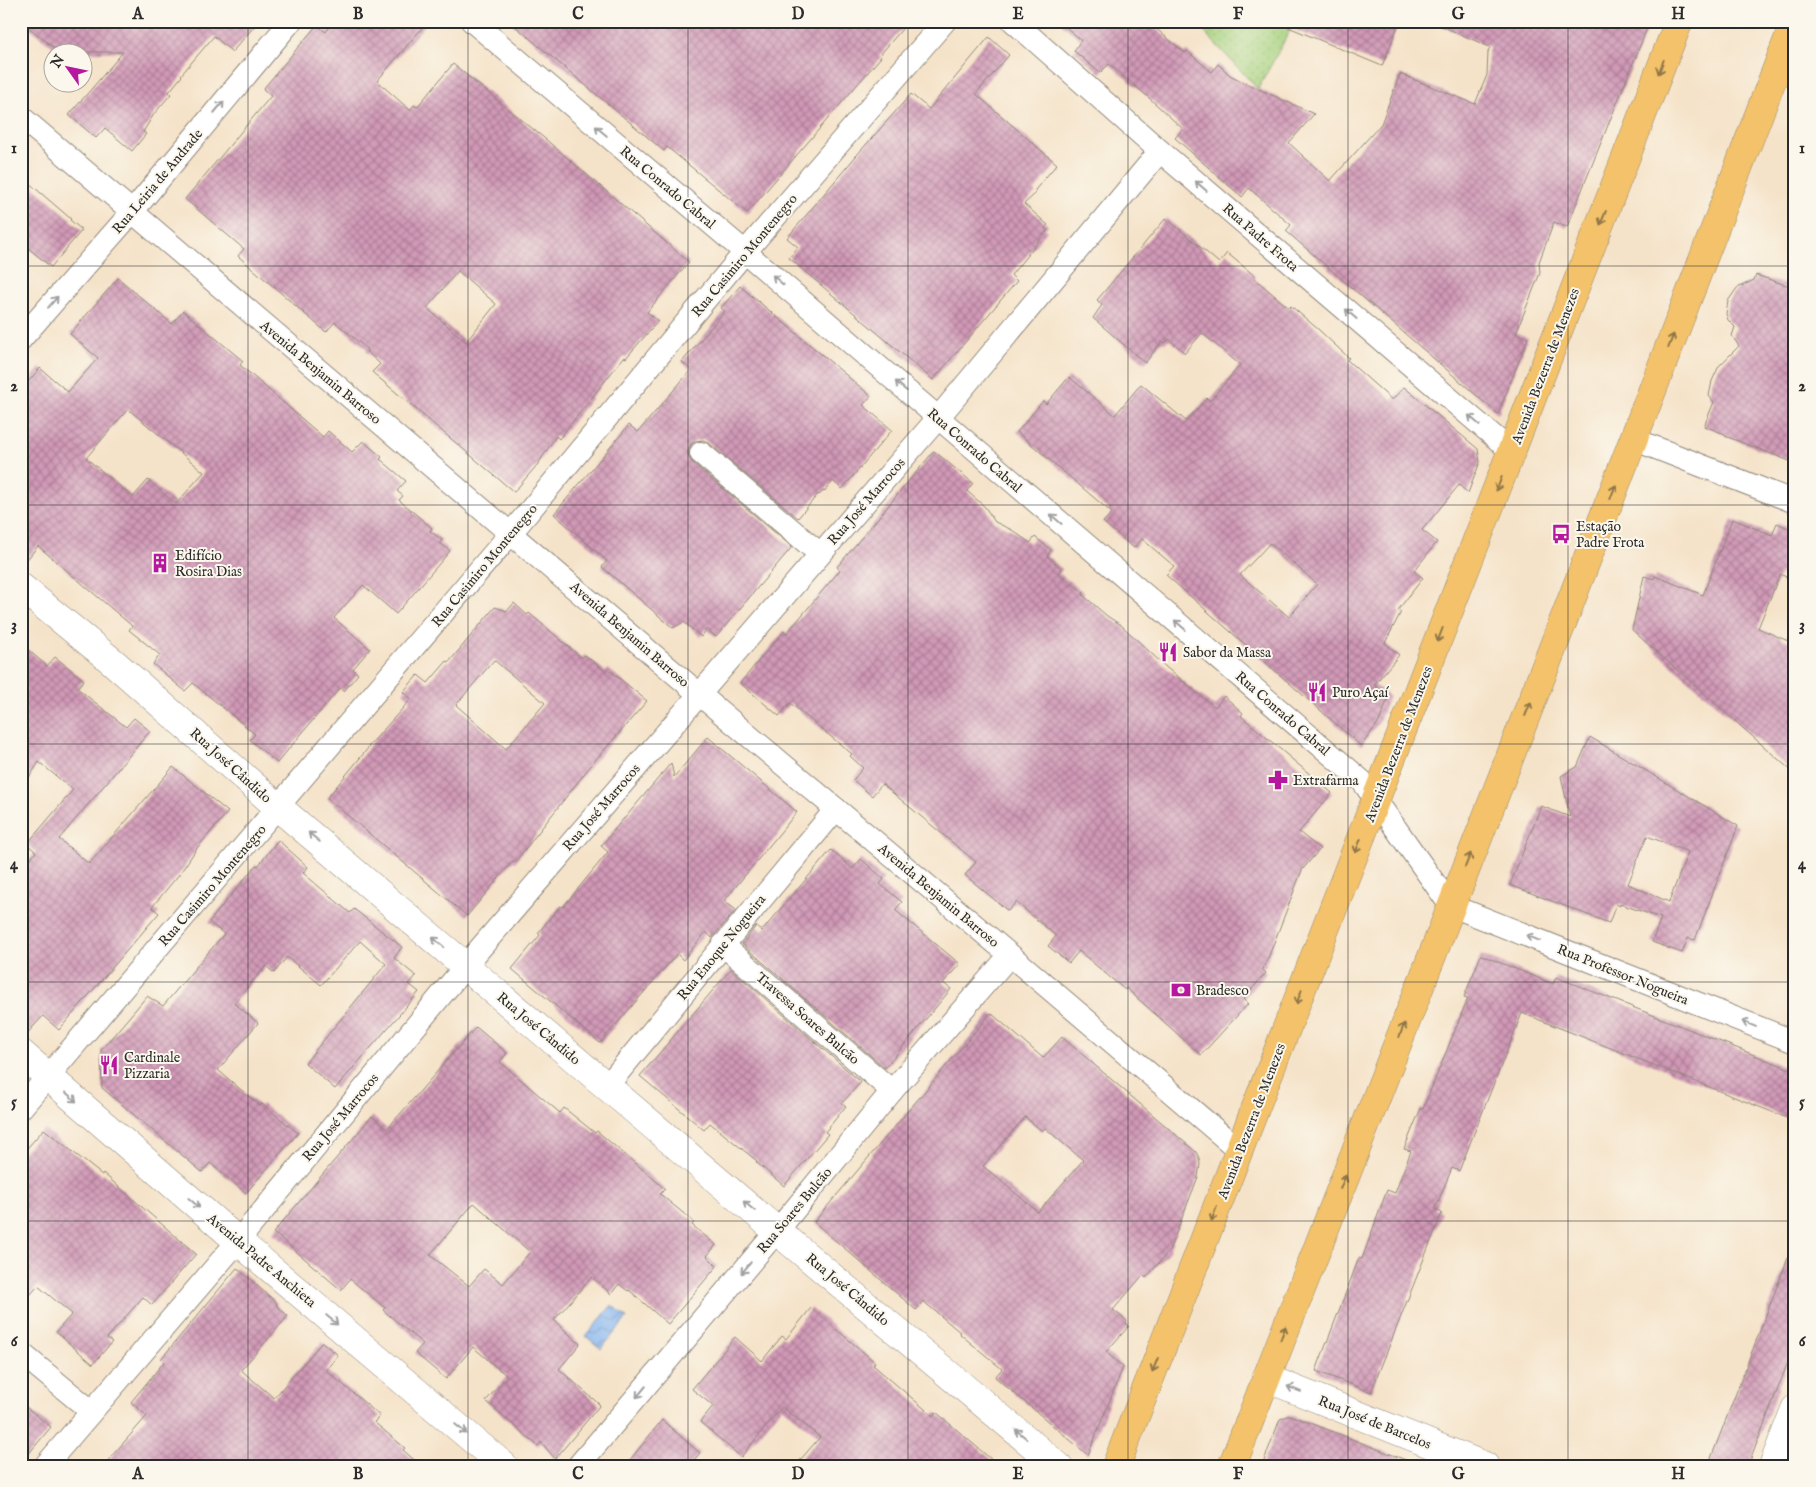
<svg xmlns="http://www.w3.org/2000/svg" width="1816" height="1487" font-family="'IM FELL English',serif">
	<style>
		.grass { fill: url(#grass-dots); stroke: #687e54 }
		.water { fill: url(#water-waves); stroke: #58708e }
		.building { fill: url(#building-cross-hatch); fill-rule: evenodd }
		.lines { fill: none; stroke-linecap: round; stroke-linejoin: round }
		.minor-casing { stroke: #90877a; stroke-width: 24 }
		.tertiary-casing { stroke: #90877a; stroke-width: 29 }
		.primary-casing { stroke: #90877a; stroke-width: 29 }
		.minor { stroke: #fff; stroke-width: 22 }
		.tertiary { stroke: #fff; stroke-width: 28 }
		.primary { stroke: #f3c26a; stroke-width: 28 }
		.oneway { stroke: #8f764a }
		.oneway2 { stroke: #a0a0a0 }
		.grid { fill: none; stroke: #2b2b2b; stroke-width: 1; stroke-opacity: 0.55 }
		.labels { text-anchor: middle; stroke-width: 4; stroke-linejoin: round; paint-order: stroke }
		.street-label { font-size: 14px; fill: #2b2b2b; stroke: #fbf7ec }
		.poi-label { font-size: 14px; fill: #2b2b2b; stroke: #fbf7ec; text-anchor: start }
		.neatline { fill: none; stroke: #2b2b2b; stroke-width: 2 }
		.grid-label { font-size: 16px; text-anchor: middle; font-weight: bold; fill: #2b2b2b }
	</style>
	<defs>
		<pattern id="grass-dots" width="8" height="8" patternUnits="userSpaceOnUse" patternTransform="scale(1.25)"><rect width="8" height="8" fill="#a6d17d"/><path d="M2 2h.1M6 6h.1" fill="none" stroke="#8fb46c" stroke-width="1.8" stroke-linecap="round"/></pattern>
		<pattern id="water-waves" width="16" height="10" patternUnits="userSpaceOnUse" patternTransform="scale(1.25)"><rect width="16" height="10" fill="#86b6f1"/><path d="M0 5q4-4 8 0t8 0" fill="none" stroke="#6e94c3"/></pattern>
		<pattern id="building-cross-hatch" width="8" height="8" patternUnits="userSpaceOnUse" patternTransform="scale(1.25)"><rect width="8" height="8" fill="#d199b7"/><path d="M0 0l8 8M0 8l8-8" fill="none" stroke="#aa7d95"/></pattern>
	</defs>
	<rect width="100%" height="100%" fill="#fbf7ec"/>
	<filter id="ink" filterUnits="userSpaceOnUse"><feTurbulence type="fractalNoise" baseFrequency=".02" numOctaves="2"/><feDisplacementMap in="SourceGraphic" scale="10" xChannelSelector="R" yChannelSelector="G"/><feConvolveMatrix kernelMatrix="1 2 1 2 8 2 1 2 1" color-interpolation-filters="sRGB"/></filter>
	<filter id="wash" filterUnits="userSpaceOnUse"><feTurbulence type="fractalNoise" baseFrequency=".0096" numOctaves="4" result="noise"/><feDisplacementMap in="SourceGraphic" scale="20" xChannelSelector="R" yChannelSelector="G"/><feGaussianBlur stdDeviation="1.12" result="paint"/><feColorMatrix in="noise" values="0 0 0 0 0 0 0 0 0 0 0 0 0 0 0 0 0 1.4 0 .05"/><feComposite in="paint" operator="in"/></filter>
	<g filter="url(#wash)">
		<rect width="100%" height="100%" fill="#f5e3c9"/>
		<path class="grass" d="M1194 21H1295L1258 89Z"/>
		<path class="water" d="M612 1305 627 1318 601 1349 586 1336Z"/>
		<g id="blocks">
			<g class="building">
				<path d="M21 21H259L232 52 214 36 181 75 182 76 169 92 171 94 154 114 143 132 146 134 132 151 105 128 96 138 69 115 123 52H59Z"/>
				<path d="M334 21H428L377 81 410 110 414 105 417 107 453 64 544 138 689 262 647 312 658 321 626 358 624 357 559 439 556 436 538 464 514 492 372 372 380 364 366 351 367 349 335 322 326 332 238 256 244 249 185 199 271 96 263 89 317 25 326 32ZM458 271 496 304 466 342 427 308Z"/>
				<path d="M509 21H746L748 23 749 21H909L879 56 881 57 747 213 667 147 664 151Z"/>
				<path d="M1059 21H1133L1139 26 1143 21H1147L1185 53 1187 51 1212 72 1218 64 1230 75 1243 82 1314 114 1289 143 1330 181 1381 124 1400 74 1475 104 1487 75 1488 52 1490 47 1430 21H1650L1567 227 1554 222 1539 262 1540 273 1516 333 1528 338 1498 414 1286 231 1291 225 1249 188 1242 197 1175 138 1183 129 1147 96 1109 64 1100 73 1074 51 1081 40Z"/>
				<path d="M1274 21H1400L1382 66Z"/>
				<path d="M989 37 1009 55 976 94 1057 164 1035 190 1036 193 1024 204 1048 225 1045 228 1047 231 1011 275 1017 281 933 380 789 258 798 247 787 238 856 156 911 94 929 109Z"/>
				<path d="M21 176 71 219 70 220 82 230 51 267 21 242Z"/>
				<path d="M1166 218 1219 263 1227 253 1255 276 1254 278 1289 308 1291 306 1319 330 1349 358 1347 360 1392 400 1404 387 1478 449 1480 462 1468 493 1459 485 1422 530 1437 542 1414 571 1423 578 1398 610 1401 612 1385 643 1399 655 1374 685 1389 696 1379 722 1361 746 1166 575 1174 566 1142 539 1134 548 1103 522 1112 513 1017 432 1043 401 1046 404 1069 377 1115 415 1141 384 1186 421 1207 398 1210 401 1240 365 1202 333 1185 353 1169 339 1165 343 1162 341 1145 363 1093 318 1102 305 1097 300ZM1270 543 1317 584 1289 617 1240 575Z"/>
				<path d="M1756 275 1795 288V463L1725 436V434L1704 426 1714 402 1709 396 1712 381 1719 366 1739 346 1732 336 1735 327 1728 320 1726 314 1728 301 1737 288 1754 280Z"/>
				<path d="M118 278 172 324 183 311 243 361 240 365 323 437 328 431 352 452 363 441 382 457 380 459 406 481 397 491 403 496 399 500 432 528 430 531 442 540 440 543 450 551 396 614 363 585 334 618 370 649 353 669 358 674 344 691 340 688 277 763 250 740 255 734 193 683 185 691 153 664 160 655 129 630 132 626 38 546 21 567V390L40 368 68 392 98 358 70 334ZM128 409 204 472 176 504 148 480 133 497 86 458Z"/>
				<path d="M740 286 871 396 863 405 892 430 842 489 833 481 824 492 823 491 819 495 818 494 798 518 709 443 703 440 696 441 691 444 688 451 689 458 693 463 792 547 716 637 707 629 701 637 684 622 673 628 602 567 607 561 554 514 629 425 638 432 691 370 682 362 725 311 721 308Z"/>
				<path d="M934 451 973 483 967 491 985 507 995 522 1012 530 1030 543 1035 537 1051 550 1047 556 1062 569 1059 573 1084 593 1083 595 1107 616 1121 625 1168 669 1215 707 1224 696 1243 713 1241 716 1332 793 1299 832 1320 849 1302 870 1265 966 1262 969 1266 973 1243 999 1248 1004 1201 1055 1126 988 1125 990 1079 951 1069 963 1048 946 1056 936 1016 902 1008 911 965 875 976 862 882 784 872 796 853 780 863 768 850 756 852 754 790 703 779 716 740 683 784 631 787 633 840 570 837 567Z"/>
				<path d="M1732 519 1772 535 1777 523 1795 531V581L1780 574 1758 628 1795 644V774L1632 630 1644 576 1654 579 1655 576 1703 595Z"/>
				<path d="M514 603 527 615 529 613 582 658 585 655 606 672 608 669 647 701 592 764 515 862 513 861 467 916 327 798 369 747H368L411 699 403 692 418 675 428 683 447 661 449 662 495 607 507 611ZM494 660 545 703 506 749 456 705Z"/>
				<path d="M21 644 47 666 55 657 84 680 77 688 126 727 134 718 150 731 59 839 89 864 173 767 228 812 197 848 181 872 152 907 159 913 59 1030 43 1016 23 1038H21V870L36 852 27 844 73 790 39 762 21 790Z"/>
				<path d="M708 737 797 812 724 901 736 910 714 935 712 938 706 932 683 960 677 954 600 1043 512 969 540 935 538 933 560 906 563 907 608 852 601 846 624 818V819L671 763 674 777Z"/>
				<path d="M1590 737 1738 826 1695 940 1688 938 1682 953 1652 942 1661 918 1620 904V906L1616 904 1609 923 1510 885 1541 806 1570 817 1561 776 1577 767ZM1647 836 1688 852 1669 902 1628 884Z"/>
				<path d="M278 840 308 867 303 873 350 913 354 909 402 947 394 958 416 976 409 984 419 992 335 1089 305 1063 386 964 360 941 321 985 287 957 274 973 266 966 234 1003 258 1023 218 1070 260 1106 262 1104 298 1133 246 1193 210 1163 202 1172 102 1088 101 1050 147 996 163 1006 224 934 209 922 256 865 258 866Z"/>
				<path d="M831 850 853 869 861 859 884 879 880 884 902 902 895 910 960 964 943 983 951 989 885 1068 742 944 756 926 762 931Z"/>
				<path d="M1481 955 1553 984 1556 977 1795 1071V1121L1522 1013 1459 1171 1452 1168 1435 1209 1442 1213 1371 1392 1316 1371 1359 1258 1362 1259 1387 1190 1395 1193 1411 1151 1404 1149 1421 1108 1423 1109 1468 998 1464 997Z"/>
				<path d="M731 969 861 1082 842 1103 846 1106 825 1132 828 1134 784 1186 756 1162 757 1161 710 1123 704 1130 640 1076Z"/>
				<path d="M991 1013 1043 1058 1062 1037 1196 1152 1199 1158 1200 1164 1198 1177 1169 1251 1146 1278 1143 1275 1113 1310 1127 1321 1126 1323 1129 1326 1106 1352 1123 1367 1088 1455 995 1377 1002 1369 960 1334 961 1333 923 1301 916 1310 814 1222ZM1025 1117 1042 1131 1045 1128 1083 1160 1038 1212 983 1166Z"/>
				<path d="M476 1027 507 1053 500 1062 560 1113 564 1108 595 1133 597 1131 655 1180 665 1189 660 1194 694 1222 692 1225 716 1245 707 1256 717 1266 668 1324 629 1290 628 1291 619 1284 611 1294 592 1277 554 1320 580 1344 559 1369 600 1405 555 1459 541 1442 538 1446 486 1401 507 1376 473 1347 446 1379 415 1353 423 1344 383 1310 385 1308 350 1279 341 1290 283 1240 273 1233 372 1116 387 1129ZM474 1203 530 1252 503 1284 484 1269 469 1286 430 1255Z"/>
				<path d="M44 1129 102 1175 103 1173 196 1254 152 1305 143 1297 107 1338 112 1342 93 1364 56 1332 72 1314 38 1286 21 1305V1155Z"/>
				<path d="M1793 1245H1795V1344L1748 1466H1708Z"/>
				<path d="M237 1268 277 1303 276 1305 288 1316 241 1370 274 1398 322 1342 338 1355 326 1370 380 1416 374 1422 405 1448 403 1450 421 1466H103L147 1416 131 1402 164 1362 161 1359Z"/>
				<path d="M811 1308 875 1362 873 1365 933 1416 936 1412 999 1466H795L820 1437 782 1407 741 1457 700 1422 713 1406 692 1389 735 1337 762 1361 782 1336 786 1339Z"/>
				<path d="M21 1403 51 1427 21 1463Z"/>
				<path d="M1290 1415 1416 1464 1415 1466H1262L1280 1419Z"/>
				<path d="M662 1420 700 1453 689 1466H625Z"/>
			</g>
		</g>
	</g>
	<g filter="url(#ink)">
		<use href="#blocks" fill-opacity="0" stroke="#90877a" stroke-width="1"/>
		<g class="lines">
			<defs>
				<g id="minor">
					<path d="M472 21 745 252 1363 782 1450 905 1795 1042"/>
					<path d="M1013 21 1160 151 1511 451"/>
					<path d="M21 117 699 694 1010 955 1239 1150"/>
					<path d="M21 339 132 212 291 21"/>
					<path d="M1633 439 1795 502"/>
					<path d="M701 453 820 554"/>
					<path d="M723 945 892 1091"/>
					<path d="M607 1086 836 809"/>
					<path d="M21 1108 511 533 745 252 945 21"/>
					<path d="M21 1353 91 1411"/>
					<path d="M45 1466 238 1241 477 952 938 418 1160 151"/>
					<path d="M578 1466 777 1231 892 1091 1010 955"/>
				</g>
				<g id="tertiary">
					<path d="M21 587 113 662 278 807 777 1231 1058 1466"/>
					<path d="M21 1053 238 1241 504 1466"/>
					<path d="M1266 1378 1485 1466"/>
					<path d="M1773 1466 1795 1409"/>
				</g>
				<g id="primary">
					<path d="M1116 1466 1679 21"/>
					<path d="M1232 1466 1557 637 1795 21"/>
				</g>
			</defs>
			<use href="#minor" class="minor-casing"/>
			<use href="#tertiary" class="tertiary-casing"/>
			<use href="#primary" class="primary-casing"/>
			<use href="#minor" class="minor"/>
			<use href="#tertiary" class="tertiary"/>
			<use href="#primary" class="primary"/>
		</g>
		<defs><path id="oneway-shaft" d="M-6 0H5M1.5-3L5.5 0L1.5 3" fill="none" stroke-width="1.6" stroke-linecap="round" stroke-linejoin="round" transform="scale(1.25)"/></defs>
		<g class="oneway">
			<use href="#oneway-shaft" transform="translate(1661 67) rotate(111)"/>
			<use href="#oneway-shaft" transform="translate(1603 218) rotate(112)"/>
			<use href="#oneway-shaft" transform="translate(1671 341) rotate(-69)"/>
			<use href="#oneway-shaft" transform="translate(1499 484) rotate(111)"/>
			<use href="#oneway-shaft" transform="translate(1613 492) rotate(-69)"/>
			<use href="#oneway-shaft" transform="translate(1440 635) rotate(111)"/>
			<use href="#oneway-shaft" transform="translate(1528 709) rotate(-68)"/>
			<use href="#oneway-shaft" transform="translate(1358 846) rotate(111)"/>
			<use href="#oneway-shaft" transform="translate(1468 860) rotate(-68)"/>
			<use href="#oneway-shaft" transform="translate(1299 997) rotate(111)"/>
			<use href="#oneway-shaft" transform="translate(1402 1030) rotate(-69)"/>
			<use href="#oneway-shaft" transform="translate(1343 1182) rotate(-68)"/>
			<use href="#oneway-shaft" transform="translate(1214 1214) rotate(111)"/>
			<use href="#oneway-shaft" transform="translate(1283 1333) rotate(-70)"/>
			<use href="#oneway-shaft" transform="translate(1155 1365) rotate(112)"/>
		</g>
		<g class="oneway2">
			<use href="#oneway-shaft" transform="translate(219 107) rotate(-50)"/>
			<use href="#oneway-shaft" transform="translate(601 131) rotate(-140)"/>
			<use href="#oneway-shaft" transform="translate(1201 186) rotate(-139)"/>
			<use href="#oneway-shaft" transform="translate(778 280) rotate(-139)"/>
			<use href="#oneway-shaft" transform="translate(53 302) rotate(-49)"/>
			<use href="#oneway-shaft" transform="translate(1351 314) rotate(-139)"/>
			<use href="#oneway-shaft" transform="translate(901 386) rotate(-139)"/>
			<use href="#oneway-shaft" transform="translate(1474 420) rotate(-139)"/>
			<use href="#oneway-shaft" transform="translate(1056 519) rotate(-139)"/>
			<use href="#oneway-shaft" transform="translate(1180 625) rotate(-139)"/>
			<use href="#oneway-shaft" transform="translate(314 837) rotate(-140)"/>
			<use href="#oneway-shaft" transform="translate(1533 938) rotate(-158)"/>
			<use href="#oneway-shaft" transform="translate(438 942) rotate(-140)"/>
			<use href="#oneway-shaft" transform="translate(1749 1024) rotate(-158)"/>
			<use href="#oneway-shaft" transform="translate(71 1097) rotate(41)"/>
			<use href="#oneway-shaft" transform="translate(194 1203) rotate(41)"/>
			<use href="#oneway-shaft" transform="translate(749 1206) rotate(-140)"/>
			<use href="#oneway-shaft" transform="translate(746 1268) rotate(130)"/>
			<use href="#oneway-shaft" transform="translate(332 1320) rotate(40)"/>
			<use href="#oneway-shaft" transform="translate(1294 1389) rotate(-158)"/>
			<use href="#oneway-shaft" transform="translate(641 1392) rotate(130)"/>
			<use href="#oneway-shaft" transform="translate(461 1429) rotate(40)"/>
			<use href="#oneway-shaft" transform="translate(1021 1434) rotate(-140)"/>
		</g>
	</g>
	<path class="grid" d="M248 21V1466M468 21V1466M688 21V1466M908 21V1466M1128 21V1466M1348 21V1466M1568 21V1466M21 266H1795M21 505H1795M21 744H1795M21 982H1795M21 1221H1795"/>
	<defs>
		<symbol id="bus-bare" viewBox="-9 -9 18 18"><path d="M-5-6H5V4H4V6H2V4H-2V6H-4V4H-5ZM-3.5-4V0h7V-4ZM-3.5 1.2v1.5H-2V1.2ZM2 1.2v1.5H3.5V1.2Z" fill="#b5179e" stroke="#fbf7ec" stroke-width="2.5" paint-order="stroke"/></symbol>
		<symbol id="building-bare" viewBox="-9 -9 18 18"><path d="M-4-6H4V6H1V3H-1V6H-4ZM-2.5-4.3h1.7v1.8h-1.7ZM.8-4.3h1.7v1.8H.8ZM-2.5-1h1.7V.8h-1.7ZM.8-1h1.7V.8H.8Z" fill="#b5179e" stroke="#fbf7ec" stroke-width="2.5" paint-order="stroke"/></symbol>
		<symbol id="restaurant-bare" viewBox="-9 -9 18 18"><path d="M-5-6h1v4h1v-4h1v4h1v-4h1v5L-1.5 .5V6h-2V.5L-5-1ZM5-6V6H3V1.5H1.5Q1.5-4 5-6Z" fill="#b5179e" stroke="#fbf7ec" stroke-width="2.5" paint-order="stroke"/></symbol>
		<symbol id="pharmacy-bare" viewBox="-9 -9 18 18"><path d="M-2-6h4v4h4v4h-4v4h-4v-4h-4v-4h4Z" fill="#b5179e" stroke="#fbf7ec" stroke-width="2.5" paint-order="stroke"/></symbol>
		<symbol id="bank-bare" viewBox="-9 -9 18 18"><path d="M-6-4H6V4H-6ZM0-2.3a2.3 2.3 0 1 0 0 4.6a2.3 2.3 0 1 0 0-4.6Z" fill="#b5179e" stroke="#fbf7ec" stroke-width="2.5" paint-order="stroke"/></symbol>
	</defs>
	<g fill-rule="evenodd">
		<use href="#bus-bare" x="1547" y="520" width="28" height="28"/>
		<use href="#building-bare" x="146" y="549" width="28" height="28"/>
		<use href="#restaurant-bare" x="1154" y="638" width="28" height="28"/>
		<use href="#restaurant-bare" x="1303" y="678" width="28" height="28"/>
		<use href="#pharmacy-bare" x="1264" y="766" width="28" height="28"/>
		<use href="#bank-bare" x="1167" y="976" width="28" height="28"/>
		<use href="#restaurant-bare" x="95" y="1051" width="28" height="28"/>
	</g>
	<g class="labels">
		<g class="street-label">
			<text transform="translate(157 181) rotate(-50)" y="5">Rua Leiria de Andrade</text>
			<text transform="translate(668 187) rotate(40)" y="5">Rua Conrado Cabral</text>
			<text transform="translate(1261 237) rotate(41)" y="5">Rua Padre Frota</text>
			<text transform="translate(744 255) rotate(-50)" y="5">Rua Casimiro Montenegro</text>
			<text transform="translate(1545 366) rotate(-69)" y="5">Avenida Bezerra de Menezes</text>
			<text transform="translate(321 372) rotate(40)" y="5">Avenida Benjamin Barroso</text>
			<text transform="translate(975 450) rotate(41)" y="5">Rua Conrado Cabral</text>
			<text transform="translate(866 501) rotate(-49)" y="5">Rua José Marrocos</text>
			<text transform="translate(484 565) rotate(-50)" y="5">Rua Casimiro Montenegro</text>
			<text transform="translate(630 634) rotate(41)" y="5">Avenida Benjamin Barroso</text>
			<text transform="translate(1283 713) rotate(41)" y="5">Rua Conrado Cabral</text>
			<text transform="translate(1398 744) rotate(-69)" y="5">Avenida Bezerra de Menezes</text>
			<text transform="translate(231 765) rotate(42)" y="5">Rua José Cândido</text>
			<text transform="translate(601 807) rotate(-49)" y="5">Rua José Marrocos</text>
			<text transform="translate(212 885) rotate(-49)" y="5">Rua Casimiro Montenegro</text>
			<text transform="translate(939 895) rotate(40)" y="5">Avenida Benjamin Barroso</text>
			<text transform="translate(721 947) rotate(-51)" y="5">Rua Enoque Nogueira</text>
			<text transform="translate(1623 974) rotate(22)" y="5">Rua Professor Nogueira</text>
			<text transform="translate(808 1018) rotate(41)" y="5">Travessa Soares Bulcão</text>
			<text transform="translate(539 1028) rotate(40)" y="5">Rua José Cândido</text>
			<text transform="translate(340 1117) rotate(-50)" y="5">Rua José Marrocos</text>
			<text transform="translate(1251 1121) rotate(-69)" y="5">Avenida Bezerra de Menezes</text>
			<text transform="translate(794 1210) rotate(-50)" y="5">Rua Soares Bulcão</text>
			<text transform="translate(262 1260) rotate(40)" y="5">Avenida Padre Anchieta</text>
			<text transform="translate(848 1289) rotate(40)" y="5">Rua José Cândido</text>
			<text transform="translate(1375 1422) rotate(22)" y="5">Rua José de Barcelos</text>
		</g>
		<g class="poi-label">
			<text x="1576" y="531">Estação<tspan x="1576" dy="16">Padre Frota</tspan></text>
			<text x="175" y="560">Edifício<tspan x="175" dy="16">Rosira Dias</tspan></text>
			<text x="1183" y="657">Sabor da Massa</text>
			<text x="1332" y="697">Puro Açaí</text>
			<text x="1293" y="785">Extrafarma</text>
			<text x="1196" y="995">Bradesco</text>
			<text x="124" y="1062">Cardinale<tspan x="124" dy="16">Pizzaria</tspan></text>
		</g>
	</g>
	<rect width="1816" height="1487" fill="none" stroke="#fbf7ec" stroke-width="55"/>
	<g transform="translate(68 68) rotate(303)"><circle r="24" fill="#fbf7ec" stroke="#a8a59f"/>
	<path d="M0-4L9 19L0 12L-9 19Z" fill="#b5179e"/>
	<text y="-8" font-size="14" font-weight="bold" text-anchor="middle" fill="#2b2b2b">N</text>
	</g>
	<rect x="28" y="28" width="1760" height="1432" class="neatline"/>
	<g class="grid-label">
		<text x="138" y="19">A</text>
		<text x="358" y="19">B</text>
		<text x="578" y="19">C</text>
		<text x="798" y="19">D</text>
		<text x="1018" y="19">E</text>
		<text x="1238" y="19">F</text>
		<text x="1458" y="19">G</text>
		<text x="1678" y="19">H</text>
		<text x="14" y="153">1</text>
		<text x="1802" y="153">1</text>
		<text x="14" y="391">2</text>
		<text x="1802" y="391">2</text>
		<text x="14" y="630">3</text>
		<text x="1802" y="630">3</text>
		<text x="14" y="869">4</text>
		<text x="1802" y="869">4</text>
		<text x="14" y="1107">5</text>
		<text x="1802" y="1107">5</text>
		<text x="14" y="1346">6</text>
		<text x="1802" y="1346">6</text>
		<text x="138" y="1479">A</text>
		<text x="358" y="1479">B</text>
		<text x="578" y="1479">C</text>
		<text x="798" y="1479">D</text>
		<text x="1018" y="1479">E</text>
		<text x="1238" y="1479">F</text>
		<text x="1458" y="1479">G</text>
		<text x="1678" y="1479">H</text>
	</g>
</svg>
